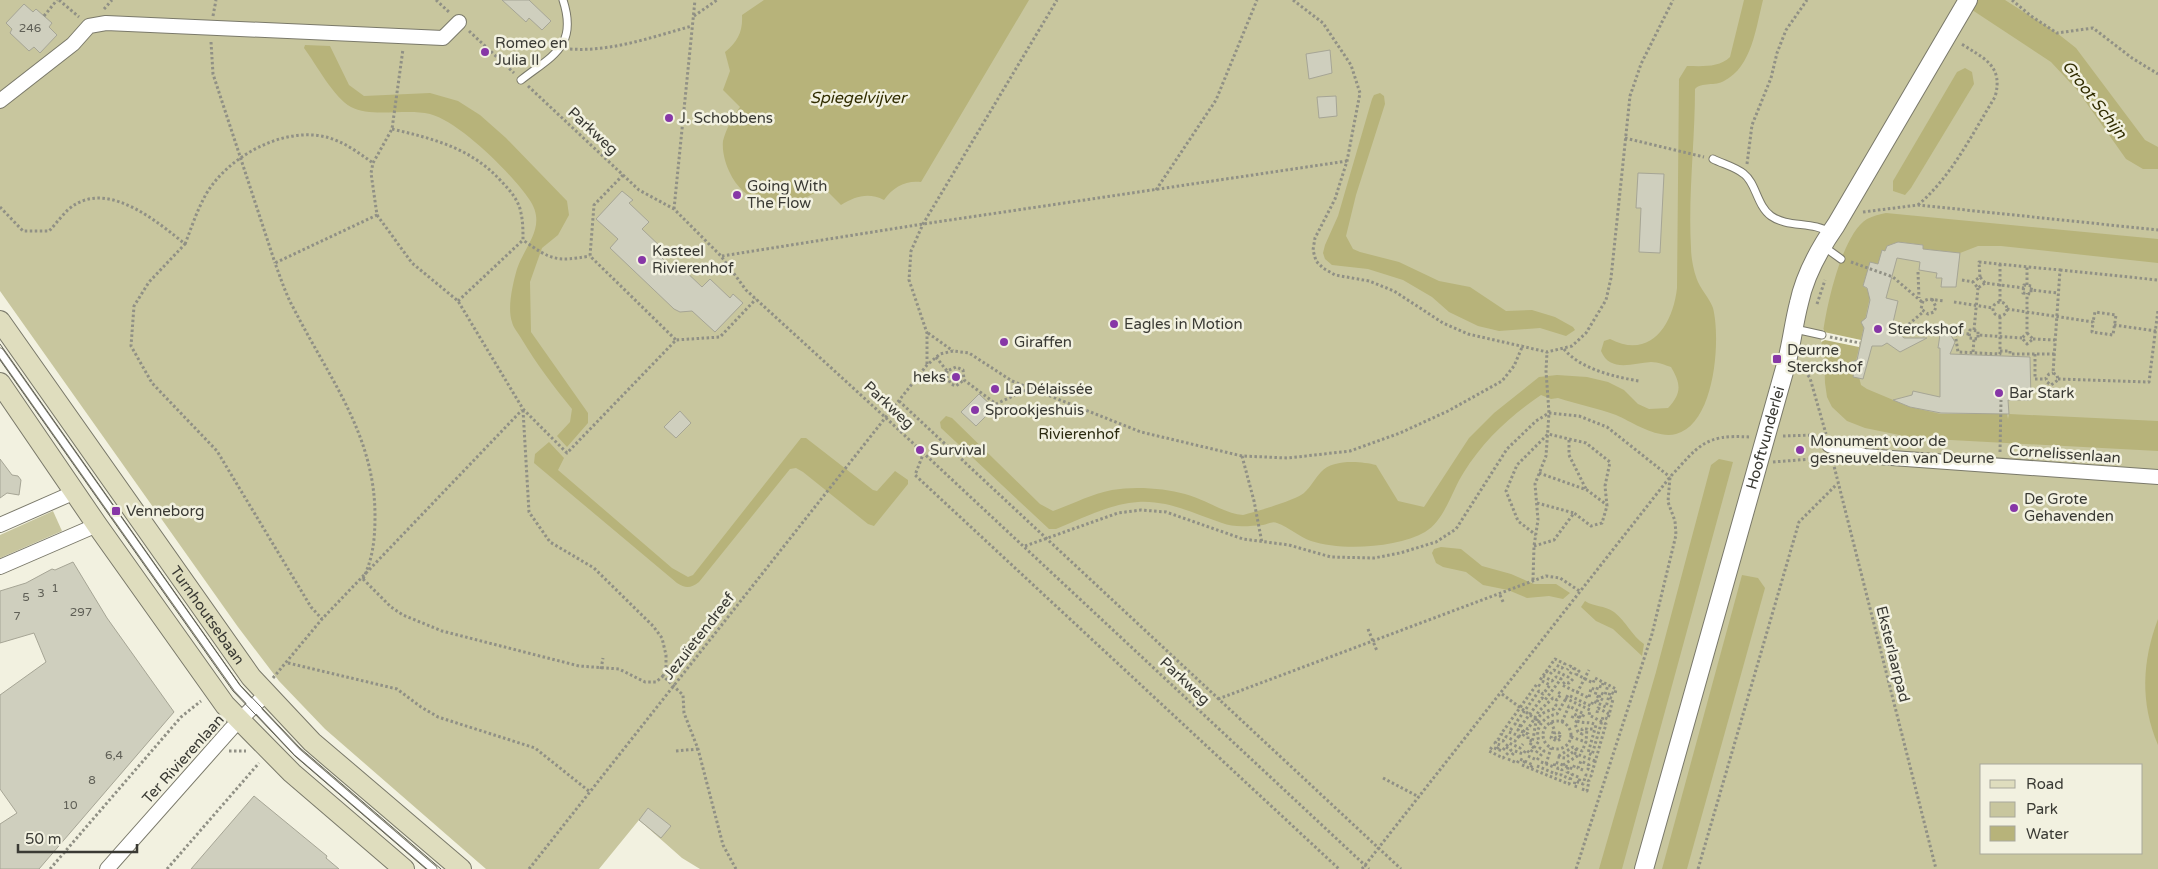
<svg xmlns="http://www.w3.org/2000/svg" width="2158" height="869" font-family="'Varela Round',sans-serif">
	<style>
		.green { fill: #c8c69e; fill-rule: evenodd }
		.water { fill: #b7b37a }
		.pier { fill: #f2f1e0 }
		.building { fill: #cfcfbe; stroke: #a6a595 }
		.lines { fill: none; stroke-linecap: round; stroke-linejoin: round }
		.service-casing { stroke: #7a796a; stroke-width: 9 }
		.minor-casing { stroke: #7a796a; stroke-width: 16 }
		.tertiary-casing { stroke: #7a796a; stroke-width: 20 }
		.secondary-casing { stroke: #7a796a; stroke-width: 22 }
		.path { stroke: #909085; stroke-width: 3; stroke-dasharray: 2.5 2.5; stroke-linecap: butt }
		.service { stroke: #fff; stroke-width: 7 }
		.minor { stroke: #fff; stroke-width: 14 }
		.tertiary { stroke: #fff; stroke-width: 18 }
		.secondary { stroke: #dfddbe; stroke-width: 20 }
		.tram { stroke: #616158; stroke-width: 1 }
		.poi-dot { fill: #8737a7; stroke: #f2f1e0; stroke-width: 2 }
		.labels { text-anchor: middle; stroke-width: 5; stroke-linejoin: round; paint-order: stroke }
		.number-label { font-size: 12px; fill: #5f5f56 }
		.poi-label { font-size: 15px; fill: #3a3a34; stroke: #f2f1e0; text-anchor: start }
		.street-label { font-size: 15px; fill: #3a3a34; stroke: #f2f1e0 }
		.park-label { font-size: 15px; fill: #2c2b10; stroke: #f2f1e0 }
		.water-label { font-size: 16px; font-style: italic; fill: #312d00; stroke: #f2f1e0 }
	</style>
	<rect width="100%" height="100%" fill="#f2f1e0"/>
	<g class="green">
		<path d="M0 0H2158V869H700L682 858 639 820 599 869H486L325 729 279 681 238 627 0 291ZM1982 765H2142V853H1982Z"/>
		<path d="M53 511 62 531 0 558V535Z"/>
	</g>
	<g class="water">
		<path d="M764 0H1029L921 182C906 180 893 187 884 200 869 192 855 196 841 205L823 187C793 211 747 212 729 171 725 162 722 151 723 141 726 129 733 117 740 107L723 90 730 71 725 52C738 42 743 31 742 15Z"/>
		<path d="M1744 0H1763C1756 27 1752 67 1724 81 1716 86 1701 82 1695 89 1695 142 1688 195 1691 248 1691 258 1694 273 1698 282 1702 291 1710 299 1713 308 1721 340 1715 424 1676 434 1657 439 1632 422 1616 415 1597 408 1577 404 1558 398L1551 399 1541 395C1511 415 1483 441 1464 472 1452 490 1445 520 1425 532 1397 548 1341 551 1311 541 1299 537 1289 527 1277 523 1273 521 1267 524 1263 525 1250 526 1234 528 1222 523 1195 514 1168 500 1138 502 1109 504 1083 518 1056 529H1049L941 428 940 422 946 416 952 418 1040 504 1053 511C1073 504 1091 494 1112 490 1134 486 1164 488 1185 494 1205 499 1225 514 1243 515 1255 512 1296 500 1304 493 1311 487 1315 478 1321 472 1332 459 1361 461 1376 465L1398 501 1424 507 1469 438 1494 413 1539 377 1557 375 1587 377 1608 382 1624 390 1638 404 1649 409 1668 408C1682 393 1681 384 1671 367 1665 365 1658 362 1651 362 1633 363 1610 373 1601 351L1604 341 1610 339C1650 360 1673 325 1677 288L1679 79 1687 66C1701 66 1719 68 1730 57Z"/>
		<path d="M1957 0H2005L2057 33 2076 48 2145 140 2158 147V169H2143L2126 159 2078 91 2051 62Z"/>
		<path d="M305 45 330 46 349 85 364 96 430 93 458 101 480 115 506 138 567 201 569 215 558 235 542 248 530 282 531 332 588 413V423L567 447 557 436 570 422 572 409C553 386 536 363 521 338 518 333 513 327 512 322 507 308 513 283 517 269 525 245 548 226 529 199 511 173 460 122 430 114 406 108 372 118 351 107 334 98 316 64 304 48Z"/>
		<path d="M1965 68 1972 72 1974 84 1911 188 1905 195 1893 191V181L1957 72Z"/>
		<path d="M1380 93 1384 96 1385 104 1356 195 1346 236 1353 249 1360 252 1399 262 1439 281 1470 287 1506 311 1532 310 1555 317 1573 327 1575 330 1566 336 1540 328 1499 331 1478 326 1449 312 1432 297 1403 280 1368 269 1332 265 1325 259 1323 253 1325 245 1338 216 1372 99 1374 95Z"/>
		<path d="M1886 213 2158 239V263L2001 246H1978L1960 253 1923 249V245L1899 242 1885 251H1882L1878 264 1868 270 1863 286 1871 292 1865 320 1862 322 1864 326 1856 361 1852 362 1850 366 1858 373 1861 385 1867 389 1910 407 1941 414H2007L2008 419 2009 414 2158 421V451L1914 438 1865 428 1847 421 1832 407 1827 397 1825 383 1824 353H1821C1822 322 1840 235 1867 219 1873 216 1880 214 1886 213Z"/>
		<path d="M801 438H806L873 490 877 491 895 471 908 480V484L874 526 868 524 803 472 796 468 790 469 699 582C691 588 686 589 677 583L534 463 535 454 549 442 564 458 558 470 672 568 688 577 693 575Z"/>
		<path d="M1719 459 1733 462 1622 869H1599L1656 672 1711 465Z"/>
		<path d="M1441 547 1461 549 1482 566 1511 574 1534 584H1556L1570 593 1563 599 1549 596 1527 598 1508 590 1483 585 1466 572 1443 567 1436 563 1432 553 1434 549Z"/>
		<path d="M1742 575 1758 578 1765 588 1687 869H1662Z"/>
		<path d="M1585 601C1594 607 1604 605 1614 612 1626 621 1632 636 1644 644L1642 656 1613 629 1596 621 1581 607Z"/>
		<path d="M2158 619V745C2140 703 2142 661 2158 619Z"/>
	</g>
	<path class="pier" d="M1823 329 1824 332 1861 340 1859 347 1825 340 1821 342Z"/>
	<g class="building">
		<path d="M502 0H529L551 21 542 30 529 18 526 22Z"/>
		<path d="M24 4 33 12 36 9 52 23 49 27 57 35 40 53 34 47 29 51 10 33 12 29 6 23Z"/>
		<path d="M1330 50 1332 73 1309 79 1306 54Z"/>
		<path d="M1336 96 1337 116 1319 118 1317 97Z"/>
		<path d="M1638 173 1664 174 1660 253 1639 252 1641 208H1636Z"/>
		<path d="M622 191 633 200 629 203 649 222 642 229 663 249 658 254 677 273 682 268 702 287 710 279 730 298 733 294 743 303 715 332 692 311 680 312 674 309 610 248 618 239 596 219Z"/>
		<path d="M1898 242 1923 245V249L1960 253 1956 287H1941L1942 278H1936L1937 273 1919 270 1920 262 1897 258 1886 298 1898 301 1892 327 1904 338H1927L1900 352 1887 343 1882 346H1872L1863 379 1853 377 1854 371 1844 365 1857 360 1864 328 1861 322 1866 318 1870 300 1867 288 1863 286 1870 262 1878 264 1882 250 1885 251 1887 246Z"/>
		<path d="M1942 321 1955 342 1950 354 2030 357 2031 400H2008L2009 414 1941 413 1910 407 1893 400 1912 395 1913 391 1940 397V348H1938Z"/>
		<path d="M979 394 992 406 985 413 987 415 976 426 961 412Z"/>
		<path d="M680 411 691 423 676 438 664 427Z"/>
		<path d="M0 459 12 475 18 476 21 480 19 495 7 493 0 498Z"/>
		<path d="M73 562 107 618 174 712 39 869H0V824L17 813 0 789V695L46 662 34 633 0 643V591L26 583 52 569 55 570Z"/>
		<path d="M254 796 327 856 326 858 339 869H191Z"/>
		<path d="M648 808 671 826 661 838 639 820Z"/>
	</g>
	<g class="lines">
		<defs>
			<g id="service">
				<path d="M521 80C553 55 578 46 563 0"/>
				<path d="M1713 159C1723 164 1736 167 1744 174 1756 183 1757 206 1771 216 1788 228 1813 221 1831 233"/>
				<path d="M1823 246 1841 259"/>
				<path d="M1795 329 1822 335"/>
				<path d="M0 352 237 688 297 752 433 869"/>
			</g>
			<g id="minor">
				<path d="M0 101 73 44 89 26 106 23 443 38 459 22"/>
				<path d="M1829 445 1864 456 2158 477"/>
				<path d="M0 525 75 492"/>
				<path d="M0 567 97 525"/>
				<path d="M107 869 231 729 266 694"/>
			</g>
			<g id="tertiary">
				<path id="s1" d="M1644 869 1787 361C1792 341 1794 322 1799 303 1805 274 1820 248 1836 225L1968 0"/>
			</g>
			<g id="secondary">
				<path id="s2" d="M0 321 251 677 312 742 461 869"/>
				<path d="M0 383 97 525 225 705 292 773 404 869"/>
			</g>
		</defs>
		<use href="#service" class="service-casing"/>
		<use href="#minor" class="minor-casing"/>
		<use href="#tertiary" class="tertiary-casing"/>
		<use href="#secondary" class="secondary-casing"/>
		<g class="path">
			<path d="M59 0 79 17"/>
			<path d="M436 0 450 13"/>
			<path d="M1293 0 1323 23 1351 65 1360 93 1347 161 1335 199 1315 238 1313 250 1316 261 1323 268 1335 275 1369 281 1394 291 1443 323 1468 334 1547 352 1572 346 1586 333 1606 300 1611 278 1630 96 1641 64 1673 0"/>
			<path d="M2012 0 2031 16 2057 33 2093 28 2132 58 2158 74"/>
			<path d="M104 9 112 0"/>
			<path d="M44 16 57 0"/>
			<path d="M213 16 216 0"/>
			<path d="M694 16 717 0"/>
			<path d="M469 31 514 73"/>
			<path d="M211 42 213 74 275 263"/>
			<path d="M570 49C611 52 652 37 692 26"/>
			<path d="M528 86 639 190 674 209 721 256 746 290 886 418 1369 869"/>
			<path d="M392 129C434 139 471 148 501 181 510 190 519 201 521 213 523 222 523 231 523 240 551 260 556 262 590 256"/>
			<path d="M1625 138 1704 157"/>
			<path d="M1747 164 1752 125 1771 78 1777 53 1786 30 1807 0"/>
			<path d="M623 175 594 205 590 256 676 340"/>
			<path d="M1156 190 1216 100 1257 0"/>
			<path d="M1918 205C1952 176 1972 134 1995 97 2004 65 1983 58 1960 43"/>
			<path d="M0 207 23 231H49C57 223 66 209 76 204 112 183 159 223 185 244L149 282 134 306 131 346 152 383 217 451 311 607 322 619"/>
			<path d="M674 209 695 0"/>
			<path d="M1863 212 1918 205 2158 230"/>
			<path d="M377 215 412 263 458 301 523 409 567 453 676 340 720 337 756 299"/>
			<path d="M185 244C191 229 196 213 204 198 224 159 281 126 326 137 343 141 359 153 373 163"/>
			<path d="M722 256 923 224 1347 161"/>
			<path d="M1851 262 1893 277 1922 302"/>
			<path d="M2000 264V303"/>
			<path d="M2060 270 2158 280"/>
			<path d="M1918 272 1919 298"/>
			<path d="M1980 277 1979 262 2060 270 2053 373 2057 375 2058 380 2051 385 2047 382 2046 378 2049 374 2053 373"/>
			<path d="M1962 280 1973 282"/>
			<path d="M1985 283 1980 277 1973 282 1978 288 1985 283 2024 288"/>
			<path d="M2027 285V267"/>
			<path d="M2031 290 2032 286 2024 285 2023 293 2031 294V290L2058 293"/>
			<path d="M1932 299 1936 307 1934 312 1928 314 1921 309 1923 301 1929 299 1944 301"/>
			<path d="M458 301 523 240"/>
			<path d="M1954 302 1993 308"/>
			<circle cx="2000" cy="309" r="7"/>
			<path d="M1817 304 1825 280"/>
			<path d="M2007 309 2093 322 2092 332 2113 335 2116 315 2095 312 2093 322"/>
			<path d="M2114 325 2156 331"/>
			<path d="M1974 330 1978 288"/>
			<path d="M1901 331 1923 312"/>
			<path d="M928 333 953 351"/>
			<path d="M2027 333 2033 339 2027 344 2022 338 2027 333V293"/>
			<path d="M1969 334 1955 333 1958 352 2000 354V316"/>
			<path d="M1978 335V339L1969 338 1970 330 1978 331V335L2022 338"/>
			<path d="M1830 337 1860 343"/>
			<path d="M2033 339 2055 340"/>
			<path d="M1564 349C1580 369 1615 377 1639 381"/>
			<path d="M2000 351H2010V354H2055"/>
			<path d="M1973 352 1974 339"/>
			<path d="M2035 354V379H2046"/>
			<path d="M936 357 947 371 956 367 963 370 964 380 996 404 1028 389"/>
			<path d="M927 364V333L909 280 911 251 923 224 1057 0"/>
			<path d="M1802 367 1810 378 1826 434"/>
			<path d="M947 371V377L951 384 956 386 964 380"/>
			<path d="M2058 379 2149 382 2158 310"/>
			<path d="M899 401 1401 869"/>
			<path d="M523 410 529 512 550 542 594 568 653 626 662 638 666 655V669L663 676 683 695 684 713 698 749 723 845 736 869"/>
			<path d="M1783 436 1815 435 1818 438"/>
			<path d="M1569 440V455L1586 489"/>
			<path d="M924 452 915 475 1339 869"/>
			<path d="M2000 452 2001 400"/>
			<path d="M1242 456 1254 501 1262 543"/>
			<path d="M1773 462 1824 458"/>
			<path d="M1833 462 1936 869"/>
			<path d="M1539 473 1587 490 1607 505"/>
			<path d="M1537 503 1574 513"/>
			<path d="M1025 546 1118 513 1141 510 1166 512 1243 539 1289 545 1331 557 1374 558 1400 553 1436 542 1456 529 1507 449 1536 421 1549 413 1579 416 1607 427 1670 477"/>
			<path d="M1534 546 1554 540 1574 513 1591 526 1602 523 1607 506 1605 486 1610 462 1586 443 1548 434 1517 465 1506 491 1518 521 1536 535"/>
			<path d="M363 579C373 558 375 539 375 516 375 435 329 378 294 309 286 295 281 279 275 263L377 215 371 173 373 163 392 129 403 49"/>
			<path d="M363 579 391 607 403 615 442 631 579 666 619 669 645 682H656L663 676"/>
			<path d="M1533 580 1534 546 1538 520 1535 484 1546 456 1549 413 1546 371 1547 352"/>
			<path d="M1500 595 1504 604"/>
			<path d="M1368 629 1377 651"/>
			<path d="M288 663 397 689 421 707 438 717 535 748 590 792"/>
			<path d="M601 669 603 658"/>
			<path d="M1546 671 1550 674 1554 670 1568 677 1574 668"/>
			<path d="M273 678 322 619 522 410"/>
			<path d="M1573 679 1569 683 1565 682 1562 685 1589 698 1591 688 1596 690"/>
			<path d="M1577 693 1589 670"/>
			<path d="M1502 694 1542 724"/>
			<path d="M1565 698 1590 710 1589 715 1606 724 1591 776 1586 775 1583 784 1575 781 1574 786 1578 787"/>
			<path d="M1218 699 1546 576 1560 578 1581 592"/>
			<path d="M1603 700 1595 695 1598 686 1602 687 1603 683"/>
			<path d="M1597 702 1601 693 1605 695 1608 685"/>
			<path d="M1597 713 1598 708 1609 714"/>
			<path d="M1579 716 1575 724 1578 732 1582 734V729H1595"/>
			<path d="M1577 721C1584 724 1589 721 1596 725L1588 753 1592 755 1603 717 1608 719 1613 699 1609 697"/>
			<circle cx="1557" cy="735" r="14"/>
			<path d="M1551 722 1554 729 1551 738 1557 741 1562 738"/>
			<path d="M1562 722 1569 706 1584 714 1582 718 1574 714 1571 720"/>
			<path d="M1521 726 1515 724 1539 691 1543 694 1550 685 1540 680 1555 659 1565 664 1562 668 1556 665"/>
			<path d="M1512 728 1509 732 1522 737 1525 733"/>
			<circle cx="1557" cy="735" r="3"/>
			<path d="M1523 732 1526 728 1528 729 1539 711 1553 698 1557 700 1561 694 1558 692"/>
			<path d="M1519 736 1515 741 1501 734 1537 684 1542 687"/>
			<path d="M1571 737 1586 742"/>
			<path d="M1532 741 1528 740V734L1518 730 1542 698 1545 700 1561 679 1556 677 1552 681 1543 676"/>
			<path d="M1506 747 1511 750 1503 758 1489 751 1492 747 1502 751 1509 743 1520 748 1523 744"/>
			<path d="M1534 748 1530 745C1539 731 1528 715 1554 709L1556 705 1554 704"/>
			<path d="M1497 749 1500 745 1495 743 1498 739 1503 741 1506 737"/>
			<path d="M1577 749 1565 758 1557 757 1573 747 1582 751 1586 742 1587 728"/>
			<path d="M229 751H246"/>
			<path d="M676 751 698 749"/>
			<path d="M1574 753 1595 761"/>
			<path d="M1512 755 1515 751 1523 754 1526 750 1530 753 1539 741C1534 728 1544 716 1557 714L1568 695 1591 706 1593 701 1606 707 1610 692 1615 694 1616 689 1595 678 1593 683 1576 674 1579 671 1570 666 1567 670"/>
			<path d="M1528 756 1537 760 1544 751 1540 748 1535 754"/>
			<path d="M1508 759 1517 763 1520 759 1533 765 1530 768"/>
			<path d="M1525 761 1522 765 1569 784 1572 774"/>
			<path d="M1541 762 1554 767 1555 762 1573 769 1575 764"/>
			<path d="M1546 764 1551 748"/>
			<path d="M1563 765 1579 755"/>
			<path d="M1537 766 1556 774 1558 768 1562 770 1561 775 1570 779"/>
			<path d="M1568 767 1567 772 1580 778 1579 782"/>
			<path d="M1583 770 1578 768 1581 761 1589 765 1588 769 1592 771"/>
			<path d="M1383 778 1419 797"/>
			<path d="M1582 789 1587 791 1589 781 1585 779"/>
			<path d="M50 869 181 717 201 701"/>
			<path d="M167 869 259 763"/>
			<path d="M529 869 927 365 940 354 953 351 969 353 1012 381 1141 432 1242 456 1288 458 1350 451 1400 433 1448 411 1502 381 1514 366 1523 345"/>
			<path d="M1362 869 1670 477C1699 446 1704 434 1749 437"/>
			<path d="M1576 869 1652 634 1676 535 1675 521 1668 502 1670 477"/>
			<path d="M1698 869 1799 522 1837 484"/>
		</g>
		<use href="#service" class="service"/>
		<use href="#minor" class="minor"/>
		<use href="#tertiary" class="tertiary"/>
		<use href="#secondary" class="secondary"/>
		<g class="tram">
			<path d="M0 344 240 685 300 748 441 869"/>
			<path d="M0 360 233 691 295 756 426 869"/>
		</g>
	</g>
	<g class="poi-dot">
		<circle cx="485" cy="52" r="5"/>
		<circle cx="669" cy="118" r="5"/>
		<circle cx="737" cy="195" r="5"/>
		<circle cx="642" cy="260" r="5"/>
		<circle cx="1114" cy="324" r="5"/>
		<circle cx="1878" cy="329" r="5"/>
		<circle cx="1004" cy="342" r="5"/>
		<rect x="1772" y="354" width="10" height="10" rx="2.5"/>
		<circle cx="956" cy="377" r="5"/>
		<circle cx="995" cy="389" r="5"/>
		<circle cx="1999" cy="393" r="5"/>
		<circle cx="975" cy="410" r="5"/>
		<circle cx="920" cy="450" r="5"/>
		<circle cx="1800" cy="450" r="5"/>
		<circle cx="2014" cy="508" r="5"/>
		<rect x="111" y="506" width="10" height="10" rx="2.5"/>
	</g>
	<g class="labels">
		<g class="number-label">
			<text x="30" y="32">246</text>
			<text x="55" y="592">1</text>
			<text x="41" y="597">3</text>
			<text x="26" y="601">5</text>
			<text x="81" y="616">297</text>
			<text x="17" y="620">7</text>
			<text x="114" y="759">6,4</text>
			<text x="92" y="784">8</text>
			<text x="70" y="809">10</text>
		</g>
		<g class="poi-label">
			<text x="495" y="48">Romeo en<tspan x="495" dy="17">Julia II</tspan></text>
			<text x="679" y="123">J. Schobbens</text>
			<text x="747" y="191">Going With<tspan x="747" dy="17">The Flow</tspan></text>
			<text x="652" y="256">Kasteel<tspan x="652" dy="17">Rivierenhof</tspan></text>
			<text x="1124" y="329">Eagles in Motion</text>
			<text x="1888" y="334">Sterckshof</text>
			<text x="1014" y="347">Giraffen</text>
			<text x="1787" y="355">Deurne<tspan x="1787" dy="17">Sterckshof</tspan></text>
			<text x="946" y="382" text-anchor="end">heks</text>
			<text x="1005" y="394">La Délaissée</text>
			<text x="2009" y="398">Bar Stark</text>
			<text x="985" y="415">Sprookjeshuis</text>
			<text x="1810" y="446">Monument voor de<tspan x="1810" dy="17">gesneuvelden van Deurne</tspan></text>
			<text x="930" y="455">Survival</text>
			<text x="2024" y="504">De Grote<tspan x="2024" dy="17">Gehavenden</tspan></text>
			<text x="126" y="516">Venneborg</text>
		</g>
		<g class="street-label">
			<text transform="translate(593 131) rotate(43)" y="5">Parkweg</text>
			<text transform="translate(889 405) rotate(43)" y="5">Parkweg</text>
			<text dy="5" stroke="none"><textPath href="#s1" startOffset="448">Hooftvunderlei</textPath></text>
			<text transform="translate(2065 454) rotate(4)" y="5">Cornelissenlaan</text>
			<text dy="5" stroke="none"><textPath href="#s2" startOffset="360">Turnhoutsebaan</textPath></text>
			<text transform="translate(699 636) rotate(-52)" y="5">Jezuïetendreef</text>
			<text transform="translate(1893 654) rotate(76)" y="5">Eksterlaarpad</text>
			<text transform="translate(1185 681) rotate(43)" y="5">Parkweg</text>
			<text transform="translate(183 759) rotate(-48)" y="5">Ter Rivierenlaan</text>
		</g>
		<g class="park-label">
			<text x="1079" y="439">Rivierenhof</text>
		</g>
		<g class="water-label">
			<text x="858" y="103">Spiegelvijver</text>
			<text transform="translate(2095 99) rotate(52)" y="6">Groot Schijn</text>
		</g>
	</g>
	<rect x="1980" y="764" width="162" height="90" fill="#f2f1e0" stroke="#a8a89b"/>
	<rect x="1990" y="780" width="25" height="8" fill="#dfddbe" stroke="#a8a89b"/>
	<text x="2026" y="789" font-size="15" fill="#3a3a34">Road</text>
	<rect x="1990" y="802" width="25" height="15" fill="#c8c69e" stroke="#a8a89b"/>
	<text x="2026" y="814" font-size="15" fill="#3a3a34">Park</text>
	<rect x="1990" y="826" width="25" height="15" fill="#b7b37a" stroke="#a8a89b"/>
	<text x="2026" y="839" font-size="15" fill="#3a3a34">Water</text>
	<path d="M18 844v8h119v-8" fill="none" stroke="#3a3a34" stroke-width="2.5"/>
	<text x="25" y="844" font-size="15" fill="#3a3a34" stroke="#f2f1e0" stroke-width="4" paint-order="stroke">50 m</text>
</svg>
